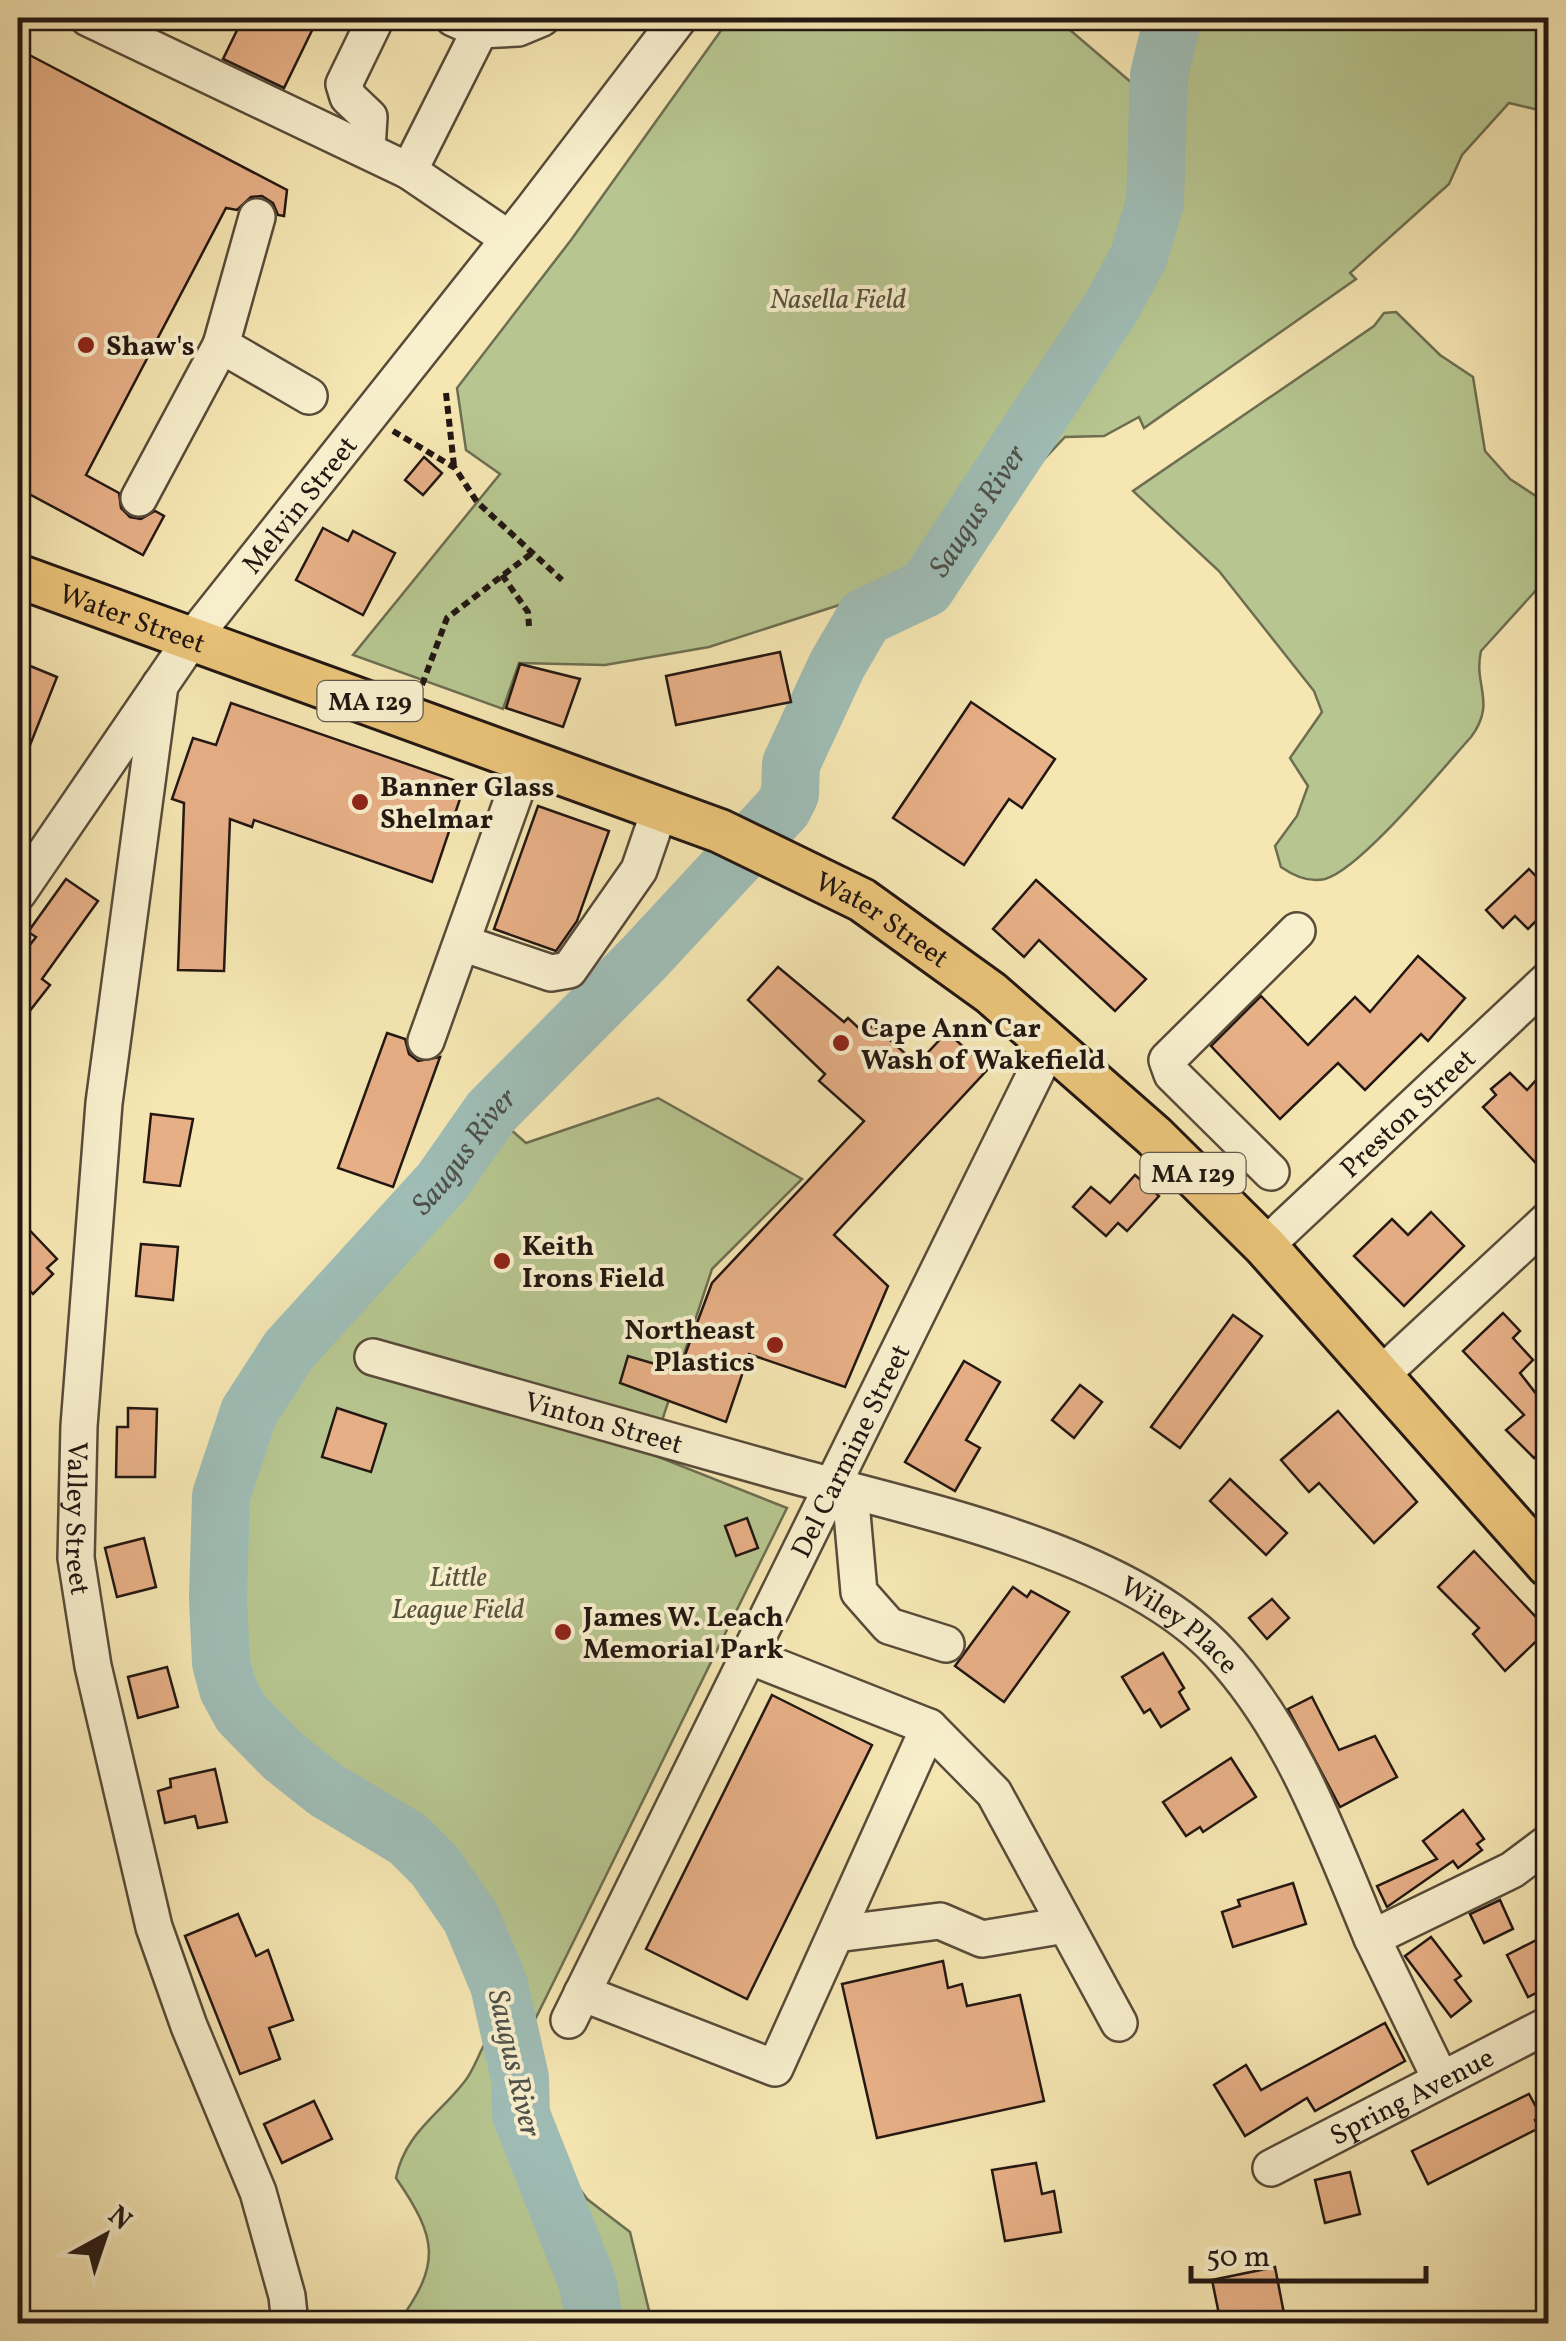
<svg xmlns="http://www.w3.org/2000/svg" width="1566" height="2341" font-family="Vollkorn,serif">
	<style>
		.green { fill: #b7c690; stroke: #6d6e51; stroke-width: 2.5 }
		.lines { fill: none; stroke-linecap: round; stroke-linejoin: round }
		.river { stroke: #9fbdb6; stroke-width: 58 }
		.building { fill: #e7af86; stroke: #231712; stroke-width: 2.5 }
		.minor-casing { stroke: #584b3a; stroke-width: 40 }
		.major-casing { stroke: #231712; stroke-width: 48 }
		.path { stroke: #231712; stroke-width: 6; stroke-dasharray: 8 5; stroke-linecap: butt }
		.minor { stroke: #f8efcd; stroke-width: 35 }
		.major { stroke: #eac379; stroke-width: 42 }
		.poi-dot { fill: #8f2418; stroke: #f8efcd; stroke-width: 4 }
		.labels { text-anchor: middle; stroke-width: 8; stroke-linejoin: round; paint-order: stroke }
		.shield { fill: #f8efcd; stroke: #63584a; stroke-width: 2.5 }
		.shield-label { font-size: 25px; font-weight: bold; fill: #231712 }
		.park-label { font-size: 28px; font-style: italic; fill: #57543e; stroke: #f8efcd }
		.poi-label { font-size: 28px; font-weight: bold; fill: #231712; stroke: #f8efcd; text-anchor: start }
		.street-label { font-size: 28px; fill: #231712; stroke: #f8efcd }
		.water-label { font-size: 30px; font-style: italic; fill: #4e514b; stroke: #f8efcd }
	</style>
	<rect width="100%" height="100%" fill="#f5e6b2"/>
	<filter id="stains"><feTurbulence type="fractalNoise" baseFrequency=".002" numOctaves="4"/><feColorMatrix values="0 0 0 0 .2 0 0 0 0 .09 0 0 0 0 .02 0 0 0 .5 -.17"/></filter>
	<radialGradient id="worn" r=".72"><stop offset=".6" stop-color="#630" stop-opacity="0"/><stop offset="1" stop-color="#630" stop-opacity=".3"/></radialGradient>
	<g class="green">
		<path d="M730 18H1056L1139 89 1163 18H1548V106L1543 111 1509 103 1462 155 1449 184 1350 273 1356 279 1144 428 1139 417 1104 436 1065 437 1032 472 1018 476 957 554 858 599 709 647 605 665 519 663 503 709 353 655 500 474 466 450 457 388 571 240Z"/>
		<path d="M1396 312 1440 355 1473 377 1485 451 1510 479 1548 504V577L1481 651C1473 686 1497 702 1471 737 1443 768 1361 869 1325 879 1309 883 1294 876 1281 867L1275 846 1297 816 1308 786 1290 758 1322 712 1314 691 1219 571 1133 491 1374 326 1384 313Z"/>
		<path d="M658 1098 802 1179 712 1269 651 1454 787 1508 524 2042 530 2070 574 2181 587 2199 630 2232 652 2323H398C441 2264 438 2239 396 2178 405 2133 439 2115 465 2081 475 2068 479 2052 488 2038L509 2030C499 1961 463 1885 408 1840 383 1819 351 1807 324 1789 232 1724 211 1677 221 1565 224 1543 218 1520 221 1497 234 1379 364 1272 439 1186 458 1163 473 1136 491 1112L526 1143Z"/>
	</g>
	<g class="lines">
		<path class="river" id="s1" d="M595 2324 588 2284 521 2115 520 2078 499 1985 471 1918 435 1866 408 1839 326 1790 283 1756 241 1713 228 1689 221 1663 218 1598 221 1496 249 1412 289 1350 442 1182 491 1112 643 959 783 808 790 794 791 764 837 665 865 617 926 588 1112 306 1139 256 1155 202 1159 75 1173 18"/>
	</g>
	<g class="building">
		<path d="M243 18H318L284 88 223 59Z"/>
		<path d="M18 49 287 190 284 216 278 215 273 203 262 196 251 197 237 210 226 208 86 475 119 493 121 508 130 517 141 519 155 511 164 516 143 555 18 488Z"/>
		<path d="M424 457 442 473 423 495 405 480Z"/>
		<path d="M323 528 348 541 353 531 395 553 363 615 296 580Z"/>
		<path d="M780 652 791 702 676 725 666 676Z"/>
		<path d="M18 661 57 677 19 773H18Z"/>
		<path d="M520 664 580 679 563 727 506 708Z"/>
		<path d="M971 702 1055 759 1022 808 1009 799 964 865 893 818Z"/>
		<path d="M231 703 465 784 432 882 254 820 252 827 230 819 224 971 178 970 184 803 172 799 193 738 216 745Z"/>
		<path d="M538 806 609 831 577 921 556 951 494 929Z"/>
		<path d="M1529 869 1548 889V909L1528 929 1515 916 1503 928 1486 910Z"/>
		<path d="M66 879 98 901 42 979 50 985 18 1026V960L36 937 28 932Z"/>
		<path d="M1036 880 1146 979 1115 1011 1039 940 1024 957 993 929Z"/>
		<path d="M1418 956 1465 998 1428 1041 1421 1034 1365 1090 1338 1063 1280 1119 1211 1046 1261 996 1308 1045 1355 997 1370 1012Z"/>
		<path d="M778 967 844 1022 848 1018 865 1034 873 1025 917 1064 947 1032 988 1069 834 1235 888 1286 845 1387 749 1354 726 1422 620 1383 628 1356 679 1371 712 1283 864 1121 819 1081 825 1074 748 1000Z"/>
		<path d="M387 1033 405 1039 409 1054 418 1061 440 1057 393 1187 338 1168Z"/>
		<path d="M1548 1067V1176L1483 1107 1496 1095 1491 1089 1510 1073 1527 1090Z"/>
		<path d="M151 1114 193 1119 180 1186 144 1182Z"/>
		<path d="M1135 1175 1159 1196 1127 1231 1118 1223 1106 1236 1073 1207 1091 1187 1110 1203Z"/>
		<path d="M1431 1212 1464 1246 1404 1306 1354 1256 1392 1219 1408 1235Z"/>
		<path d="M18 1218 57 1259 47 1268 53 1274 33 1294 18 1278Z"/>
		<path d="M141 1244 178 1247 173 1300 136 1296Z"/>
		<path d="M1503 1313 1520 1331 1513 1338 1533 1360 1520 1373 1541 1400 1548 1393V1445L1534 1458 1506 1430 1524 1415 1463 1351Z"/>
		<path d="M1233 1315 1262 1336 1180 1448 1151 1427Z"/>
		<path d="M964 1361 1000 1382 966 1440 980 1448 955 1491 905 1462Z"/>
		<path d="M1080 1385 1102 1402 1074 1438 1052 1420Z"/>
		<path d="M128 1408 157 1409 155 1477H116L117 1427H128Z"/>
		<path d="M337 1408 386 1424 371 1472 322 1457Z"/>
		<path d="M1338 1411 1417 1502 1374 1543 1319 1483 1309 1492 1281 1460Z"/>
		<path d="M1230 1479 1287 1533 1266 1555 1210 1501Z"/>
		<path d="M747 1518 758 1548 736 1556 725 1526Z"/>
		<path d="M144 1538 156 1587 117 1597 105 1548Z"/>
		<path d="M1474 1551 1548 1630 1505 1671 1473 1634 1479 1628 1438 1587Z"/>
		<path d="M1013 1587 1027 1597 1031 1591 1069 1612 1004 1702 955 1666Z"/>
		<path d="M1272 1599 1289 1618 1267 1639 1249 1618Z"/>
		<path d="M1163 1653 1184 1688 1179 1692 1189 1709 1161 1727 1150 1709 1144 1713 1122 1677Z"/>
		<path d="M167 1667 178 1707 138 1718 128 1677Z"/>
		<path d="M772 1695 872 1745 747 1999 646 1949Z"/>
		<path d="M1312 1697 1339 1750 1375 1736 1397 1777 1340 1807 1288 1709Z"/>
		<path d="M1231 1758 1256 1797 1203 1832 1200 1827 1186 1836 1163 1802Z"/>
		<path d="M215 1769 227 1822 198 1828 195 1816 165 1823 158 1791 171 1787 170 1779Z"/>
		<path d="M1463 1810 1484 1839 1477 1844 1482 1850 1458 1868 1453 1861 1387 1907 1377 1886 1437 1859 1423 1841Z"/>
		<path d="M1293 1883 1306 1924 1233 1947 1222 1912 1240 1906 1238 1900Z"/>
		<path d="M1500 1900 1513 1929 1484 1943 1470 1914Z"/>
		<path d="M238 1914 256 1956 268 1950 293 2020 269 2028 280 2059 240 2074 185 1936Z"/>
		<path d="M1548 1934V1987L1528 1997 1507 1955Z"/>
		<path d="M1431 1937 1461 1976 1455 1980 1471 2001 1451 2017 1405 1956Z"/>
		<path d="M943 1961 948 1988 962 1984 967 2006 1020 1995 1044 2101 877 2138 842 1984Z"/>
		<path d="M1385 2023 1405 2061 1315 2111 1307 2098 1245 2136 1214 2085 1246 2065 1261 2090Z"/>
		<path d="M1529 2094 1541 2116 1535 2120 1539 2128 1428 2184 1412 2151Z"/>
		<path d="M314 2101 332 2139 282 2163 264 2124Z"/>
		<path d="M1036 2163 1042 2194 1054 2191 1061 2232 1005 2241 992 2170Z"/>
		<path d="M1350 2172 1360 2214 1325 2223 1315 2180Z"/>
		<path d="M1275 2267 1286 2324H1221L1212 2280Z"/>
	</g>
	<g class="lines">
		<defs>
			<g id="minor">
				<path d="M88 18 409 171 509 239"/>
				<path d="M480 30 518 28 542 18"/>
				<path d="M367 149 369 117 348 97 344 84 376 18"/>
				<path d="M409 171 480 30 453 18"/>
				<path d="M257 217 221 345 309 396"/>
				<path d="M139 498 221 345"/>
				<path id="s2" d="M160 685 104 1103 79 1426 76 1558 93 1666 154 1927 189 2026 258 2192 287 2296 290 2324"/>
				<path id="s3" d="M18 893 191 640 533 209 679 18"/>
				<path d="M462 943 551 973 569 970 639 870 660 809"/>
				<path d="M426 1041 527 759"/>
				<path d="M1271 1172 1172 1074 1167 1060 1297 931"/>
				<path id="s4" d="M1265 1246 1548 980"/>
				<path id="s5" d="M373 1357C506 1394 640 1432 774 1470 908 1508 1122 1548 1219 1652 1292 1730 1331 1840 1372 1938"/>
				<path d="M1381 1375 1548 1220"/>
				<path d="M850 1491 859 1592 889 1626 946 1644"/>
				<path d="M749 1656 929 1727 994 1793 1119 2023"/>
				<path d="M836 1934 940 1921 982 1939 1065 1925"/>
				<path d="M582 1993 775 2068 929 1727"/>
				<path id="s6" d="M569 2020 1050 1044"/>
				<path d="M1440 2078 1372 1938 1512 1870 1548 1843"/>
				<path id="s7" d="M1271 2168 1548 2025"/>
			</g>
			<g id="major">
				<path id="s8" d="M18 576 720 831 862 900 991 993 1154 1136 1265 1246 1548 1565"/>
			</g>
		</defs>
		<use href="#minor" class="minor-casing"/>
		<use href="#major" class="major-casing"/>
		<g class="path">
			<path d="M446 393 454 466"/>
			<path d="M393 431 455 468 477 502 562 580"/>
			<path d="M502 575 528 612 529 626"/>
			<path d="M422 685 447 618 532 553"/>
		</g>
		<use href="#minor" class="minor"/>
		<use href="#major" class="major"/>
	</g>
	<g class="poi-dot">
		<circle cx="86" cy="345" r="10"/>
		<circle cx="360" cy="802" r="10"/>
		<circle cx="841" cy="1043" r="10"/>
		<circle cx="502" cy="1261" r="10"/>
		<circle cx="775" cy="1345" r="10"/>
		<circle cx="563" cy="1632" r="10"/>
	</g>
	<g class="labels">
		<g class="shield">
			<rect x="317.5" y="681" width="105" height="40" rx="8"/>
			<rect x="1140.5" y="1153" width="105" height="40" rx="8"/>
		</g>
		<g class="shield-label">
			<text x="370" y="710">MA 129</text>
			<text x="1193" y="1182">MA 129</text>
		</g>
		<g class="park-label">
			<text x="838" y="308">Nasella Field</text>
			<text x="458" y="1586">Little<tspan x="458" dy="32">League Field</tspan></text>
		</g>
		<g class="poi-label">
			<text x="106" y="355">Shaw's</text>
			<text x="380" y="796">Banner Glass<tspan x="380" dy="32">Shelmar</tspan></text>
			<text x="861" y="1037">Cape Ann Car<tspan x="861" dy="32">Wash of Wakefield</tspan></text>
			<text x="522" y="1255">Keith<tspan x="522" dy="32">Irons Field</tspan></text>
			<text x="755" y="1339" text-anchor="end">Northeast<tspan x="755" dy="32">Plastics</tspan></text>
			<text x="583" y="1626">James W. Leach<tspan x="583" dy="32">Memorial Park</tspan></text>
		</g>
		<g class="street-label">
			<text dy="10" stroke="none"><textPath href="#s3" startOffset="480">Melvin Street</textPath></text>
			<text dy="10" stroke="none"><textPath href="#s8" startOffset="122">Water Street</textPath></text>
			<text dy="10" stroke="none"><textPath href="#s8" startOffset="932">Water Street</textPath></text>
			<text dy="10" stroke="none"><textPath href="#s4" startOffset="195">Preston Street</textPath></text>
			<text dy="10" stroke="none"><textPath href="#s5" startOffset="240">Vinton Street</textPath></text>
			<text dy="10" stroke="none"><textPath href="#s6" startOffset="635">Del Carmine Street</textPath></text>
			<text dy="10" stroke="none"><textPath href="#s2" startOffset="838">Valley Street</textPath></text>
			<text dy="10" stroke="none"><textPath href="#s5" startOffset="855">Wiley Place</textPath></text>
			<text dy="10" stroke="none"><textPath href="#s7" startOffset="158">Spring Avenue</textPath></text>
		</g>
		<g class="water-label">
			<text dy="10" stroke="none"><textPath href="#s1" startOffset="2228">Saugus River</textPath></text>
			<text dy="10" stroke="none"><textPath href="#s1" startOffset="1388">Saugus River</textPath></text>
			<text transform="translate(515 2063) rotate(77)" y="10">Saugus River</text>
		</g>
	</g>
	<rect width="1566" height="2341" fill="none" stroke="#f5e6b2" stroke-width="60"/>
	<rect x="20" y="20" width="1526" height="2301" fill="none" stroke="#231712" stroke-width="5"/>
	<rect x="30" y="30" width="1506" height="2281" fill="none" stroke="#231712" stroke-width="2.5"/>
	<g transform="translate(105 2236) rotate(40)" stroke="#f8efcd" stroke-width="8" paint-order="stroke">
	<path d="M0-8L18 38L0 25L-18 38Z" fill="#231712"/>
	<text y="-15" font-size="28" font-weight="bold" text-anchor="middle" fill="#231712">N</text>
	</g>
	<path d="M1191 2266v15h235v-15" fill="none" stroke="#231712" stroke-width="5"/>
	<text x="1206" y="2266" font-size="30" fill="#231712" stroke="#f8efcd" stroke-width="8" paint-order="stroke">50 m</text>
	<rect width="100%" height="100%" filter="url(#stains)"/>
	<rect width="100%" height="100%" fill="url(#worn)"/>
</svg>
